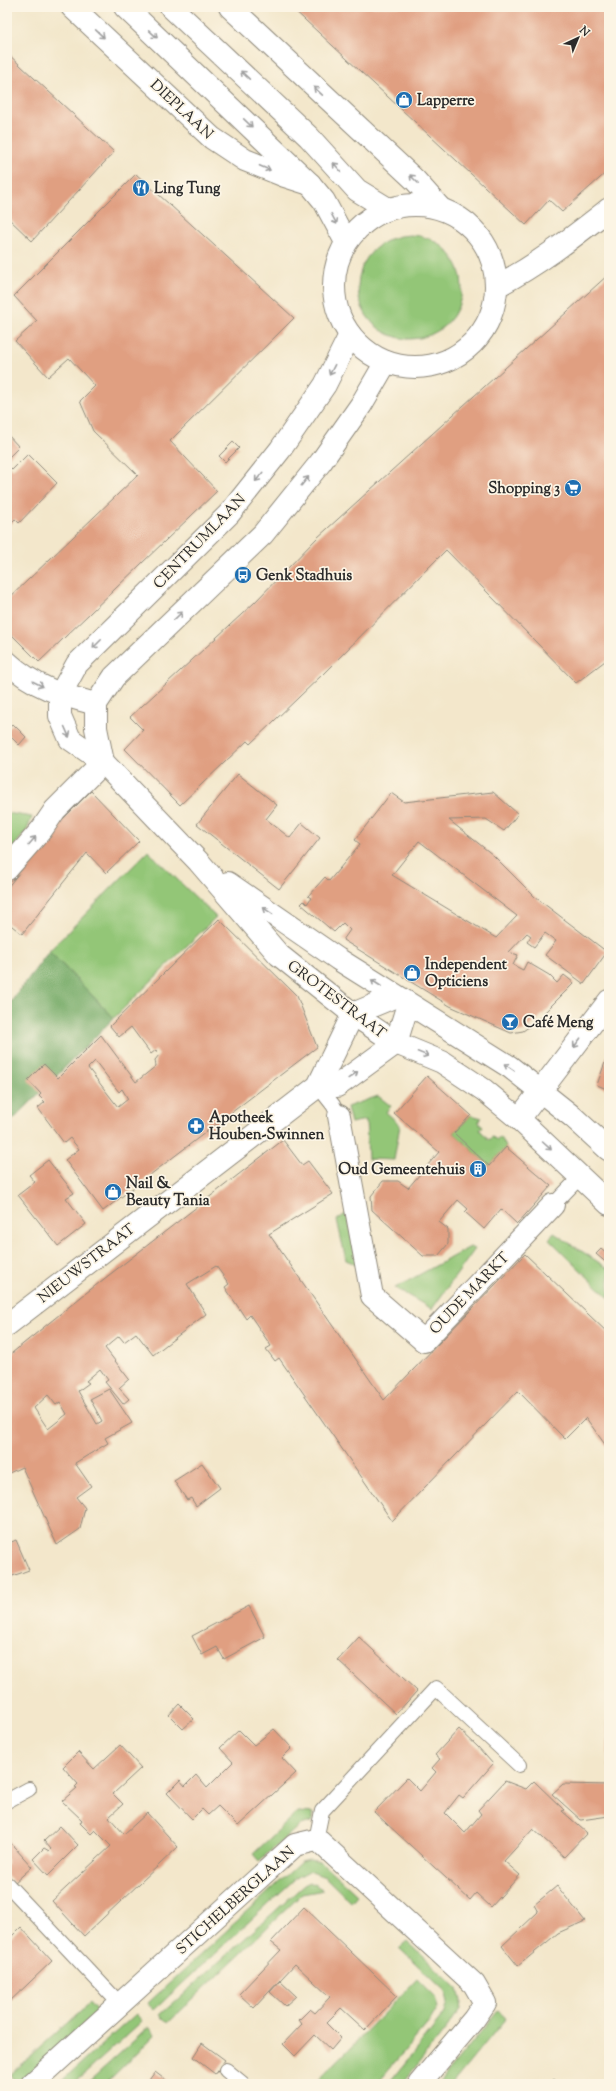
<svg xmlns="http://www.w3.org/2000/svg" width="616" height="2091" font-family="'Sorts Mill Goudy',serif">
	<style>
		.green { fill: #93c677; stroke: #5f7851 }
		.forest { fill: #76ab68; stroke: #506b4a }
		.building { fill: #e09f81; fill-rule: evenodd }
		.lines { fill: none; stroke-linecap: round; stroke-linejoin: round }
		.lane-casing { stroke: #8f897b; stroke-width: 16 }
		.street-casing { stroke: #8f897b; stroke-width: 24 }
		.secondary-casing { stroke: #8f897b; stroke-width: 24 }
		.lane { stroke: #fff; stroke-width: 14 }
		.street { stroke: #fff; stroke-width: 22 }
		.secondary { stroke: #fff; stroke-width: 22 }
		.oneway { stroke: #a0a0a0 }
		.labels { text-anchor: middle; stroke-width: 3.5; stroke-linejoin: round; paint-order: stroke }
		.poi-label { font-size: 15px; font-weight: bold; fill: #2b2b2b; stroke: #fcf5e5; text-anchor: start }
		.street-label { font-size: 15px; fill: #2b2b2b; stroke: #fcf5e5 }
	</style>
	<rect width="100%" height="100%" fill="#fcf5e5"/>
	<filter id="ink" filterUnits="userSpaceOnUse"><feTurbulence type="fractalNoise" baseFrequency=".025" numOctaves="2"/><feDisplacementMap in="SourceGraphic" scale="8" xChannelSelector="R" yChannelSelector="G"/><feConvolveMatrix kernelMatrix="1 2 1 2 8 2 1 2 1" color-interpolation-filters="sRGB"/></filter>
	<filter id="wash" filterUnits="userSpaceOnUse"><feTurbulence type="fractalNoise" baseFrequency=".012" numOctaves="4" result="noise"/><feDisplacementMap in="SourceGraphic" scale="16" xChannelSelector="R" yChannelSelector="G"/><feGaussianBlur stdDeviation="0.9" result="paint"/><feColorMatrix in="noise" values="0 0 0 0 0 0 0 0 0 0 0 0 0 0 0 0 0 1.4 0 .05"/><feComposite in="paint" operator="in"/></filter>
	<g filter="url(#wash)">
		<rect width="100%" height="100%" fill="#f3e7cb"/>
		<g class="green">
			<circle cx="410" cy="287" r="52"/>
			<path d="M7 813 32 817 27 830 7 855Z"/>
			<path d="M148 851 216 917 114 1018 49 951Z"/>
			<path d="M378 1096 391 1106 386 1112 400 1125 394 1160 368 1159 366 1120 351 1123 347 1107Z"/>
			<path d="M471 1115 482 1118 478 1122 483 1126 480 1130 489 1140 492 1137 497 1140 501 1137 506 1147 489 1166 454 1133Z"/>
			<path d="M347 1213 358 1265 346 1260 337 1220Z"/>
			<path d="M554 1233 609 1269V1298L549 1239Z"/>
			<path d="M470 1247 475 1249 432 1309 395 1288Z"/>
			<path d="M298 1812 313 1813 312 1822 300 1825 259 1861 253 1854Z"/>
			<path d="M309 1860 321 1862 357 1895 351 1902 325 1877 309 1871 296 1878 154 2010 148 2003 301 1862Z"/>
			<path d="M310 1882 324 1890 302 1894 168 2023 160 2015 304 1885Z"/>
			<path d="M407 1941 458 1989 461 2001 460 2009 452 2021 402 2084H389L445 2013 448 2002 445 1991 399 1948Z"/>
			<path d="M417 1979 435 1997 438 2008 431 2020 376 2084H315Z"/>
			<path d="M89 2003 97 2012 17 2084 10 2075Z"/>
			<path d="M498 2011 506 2018 452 2084H438Z"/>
			<path d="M136 2014 142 2021 74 2084H58Z"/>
			<path d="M149 2027 155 2035 105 2084H86Z"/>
		</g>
		<path class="forest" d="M49 951 114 1018 7 1126V1007Z"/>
		<g id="blocks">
			<g class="building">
				<path d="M291 7H609V170L562 212 549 200 526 225Z"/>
				<path d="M7 53 114 152 32 241 7 217Z"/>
				<path d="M136 174 294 318 170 441 217 491 39 662 7 630V600L138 475 93 431 80 401 95 386 69 358 48 377 15 341 37 321 14 296Z"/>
				<path d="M609 274V658L576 683 446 550 323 674 250 744 247 741 180 805 125 749 143 730 130 717 254 603 317 538Z"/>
				<path d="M7 434 19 447 7 459Z"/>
				<path d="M233 442 239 448 225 462 219 456Z"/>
				<path d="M28 454 57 483 19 523 15 519 7 527V465L12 470Z"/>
				<path d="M13 724 26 737 19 745 7 733V730Z"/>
				<path d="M238 774 277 805 266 819 290 838 302 823 320 838 279 889 197 824Z"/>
				<path d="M91 791 139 841 106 873 87 853 22 934 7 922V888L59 823Z"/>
				<path d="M493 792 518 814 504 831 486 819 449 820 493 855 535 897 607 952 584 984 545 955 556 941 545 933 534 947 527 942 531 936 527 933 509 952 518 955 513 965 523 970 527 962 549 975 557 983 564 975 574 983 533 1024 523 1031 511 1033 450 1006 343 940 350 930 343 923 334 932 301 904 304 901 307 904 311 898 308 896 325 877 329 881 360 844 355 840 391 793 404 802ZM419 841 517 916 496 938 392 875Z"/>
				<path d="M219 919 297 996 317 1047 103 1211 65 1160 79 1149 70 1138 64 1143 38 1108 45 1102 39 1096 41 1094 28 1080 44 1064 58 1078 101 1035 136 1082 156 1066 155 1060 159 1055 156 1050 151 1054 131 1027 119 1037 110 1026ZM95 1061 119 1092 122 1089 128 1099 118 1107 88 1068Z"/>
				<path d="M609 1051V1090L597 1085Z"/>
				<path d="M427 1076 471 1115 454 1133 489 1166 506 1147 551 1186 517 1224 501 1209 484 1229 465 1212 468 1209 458 1200 439 1222 448 1229V1244L438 1256H423L372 1210 371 1196 383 1181H398L408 1188 439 1152 394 1113Z"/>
				<path d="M283 1140 302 1165 308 1161 333 1194 269 1234 384 1400 525 1254 609 1334V1450L586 1418 565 1439 518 1391 392 1521 279 1358 275 1361 266 1349 271 1346 250 1315 246 1319 225 1287 229 1284 216 1266 187 1284 206 1314 153 1355 136 1333 124 1342 119 1336 105 1348 129 1379 119 1388 129 1399 123 1404 105 1382 108 1380 100 1369 86 1381 89 1383 78 1391 97 1424 102 1421 90 1399 109 1389 132 1423 105 1438 108 1443 75 1463 91 1486 76 1497 85 1508 80 1529 57 1545 22 1467 7 1474V1357L86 1293ZM48 1395 56 1405 60 1402 67 1414 48 1429 34 1408Z"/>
				<path d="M48 1160 74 1193 66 1198 86 1224 58 1246 18 1195 35 1182 29 1175Z"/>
				<path d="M601 1249 609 1256V1265L596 1254Z"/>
				<path d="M202 1463 220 1488 196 1506 191 1498 187 1500 174 1481Z"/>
				<path d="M16 1540 29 1570 7 1578V1544Z"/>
				<path d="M249 1606 265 1637 224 1659 217 1647 202 1655 192 1636Z"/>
				<path d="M359 1637 417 1691 396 1714 338 1660Z"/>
				<path d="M179 1704 194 1719 183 1729 169 1715Z"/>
				<path d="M607 1713H609V1766H608Z"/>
				<path d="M274 1729 292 1748 282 1758 296 1773 238 1826 218 1806 208 1815 202 1809 192 1819 167 1793 180 1780 185 1786 196 1775 207 1788 233 1762 220 1748 239 1730 254 1745Z"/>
				<path d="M459 1729 478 1747 493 1764 463 1798 459 1795 445 1813 465 1833 481 1814 478 1810 505 1781 526 1789 534 1781 564 1810 562 1811 587 1833 564 1857 533 1829 504 1861 520 1875 491 1907 476 1893 470 1900 374 1812 407 1778 420 1791 436 1772 432 1768 440 1759 435 1755Z"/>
				<path d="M120 1745 141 1768 113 1794 123 1804 109 1817 124 1834 147 1813 178 1847 84 1936 52 1901 111 1846 95 1830 91 1834 80 1823 82 1820 62 1801 77 1788 75 1787 78 1784 63 1767 78 1752 94 1769Z"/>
				<path d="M563 1784 609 1785V1816L581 1820 552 1794Z"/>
				<path d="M60 1826 78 1845 48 1875 33 1859 44 1848 49 1851 51 1849 44 1841Z"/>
				<path d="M7 1839 32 1867 14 1883 7 1876Z"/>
				<path d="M557 1886 585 1921 558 1933 518 1966 502 1946 538 1912 534 1905Z"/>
				<path d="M304 1907 397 1996 365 2030 341 2008 326 2023 341 2038 331 2050 315 2035 295 2056 283 2044 302 2024 299 2020 310 2009 315 2013 330 1997 295 1964 254 2008 239 1994 281 1950 271 1942Z"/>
				<path d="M21 1927 52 1961 7 2004V1941Z"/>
				<path d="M280 1981 296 1996 285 2006 270 1992Z"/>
				<path d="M202 2043 225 2060 215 2074 193 2057Z"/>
				<path d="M155 2072 171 2084H146Z"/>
				<path d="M554 2079 559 2084H549Z"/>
			</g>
		</g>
	</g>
	<g filter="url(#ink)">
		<use href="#blocks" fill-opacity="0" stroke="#8f897b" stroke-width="1"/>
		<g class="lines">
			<defs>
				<g id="lane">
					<path d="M318 1086 333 1105 339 1116"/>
					<path d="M553 1205 581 1176"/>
					<path d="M7 1801 29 1789"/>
					<path d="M316 1840 322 1811 436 1688 519 1765"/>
					<path d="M7 1884 120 2004"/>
					<path d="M226 2070 243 2084"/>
				</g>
				<g id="street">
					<path d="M72 7 212 138 245 160 285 176 310 184"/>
					<path d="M230 7 415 180 440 208"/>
					<path d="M499 285C539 264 573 237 609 209"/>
					<path d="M7 662C34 687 61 695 96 704"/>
					<path d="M7 869 42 829 55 810 103 762"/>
					<path d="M339 1116 372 1296 424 1341 553 1205"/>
					<path d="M519 1119 609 1001"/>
					<path d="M32 2084 295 1845 316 1840 320 1842 474 1984 485 2003 474 2019 419 2084"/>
				</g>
				<g id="secondary">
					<path d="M125 7 310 184 324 201 346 242"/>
					<path d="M171 7 309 137 357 190 388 209"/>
					<circle cx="415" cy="286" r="81"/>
					<path d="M350 335 325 385 280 450 229 514 77 664 60 695V716L70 739 103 762 199 862 279 955 353 1014 396 1043 442 1062 484 1090 519 1119 609 1204"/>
					<path d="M103 762 96 728V704L114 677 263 534 321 462 361 405 386 362"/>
					<path d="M228 883 338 959 510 1067 573 1117 609 1150"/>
					<path d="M318 1086H337L396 1043 408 1004"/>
					<path d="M7 1325 318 1086 353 1014 396 996"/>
				</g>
			</defs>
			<use href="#lane" class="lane-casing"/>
			<use href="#street" class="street-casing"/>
			<use href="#secondary" class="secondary-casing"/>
			<use href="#lane" class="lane"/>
			<use href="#street" class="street"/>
			<use href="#secondary" class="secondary"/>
		</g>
		<defs><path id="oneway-shaft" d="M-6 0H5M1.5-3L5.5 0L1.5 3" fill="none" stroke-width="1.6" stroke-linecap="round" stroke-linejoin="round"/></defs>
		<g class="oneway">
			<use href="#oneway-shaft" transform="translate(100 34) rotate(43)"/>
			<use href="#oneway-shaft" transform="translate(153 34) rotate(43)"/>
			<use href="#oneway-shaft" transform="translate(245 75) rotate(-137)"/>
			<use href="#oneway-shaft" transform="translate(318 91) rotate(-137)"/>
			<use href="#oneway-shaft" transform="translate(248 123) rotate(44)"/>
			<use href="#oneway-shaft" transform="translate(337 167) rotate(-132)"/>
			<use href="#oneway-shaft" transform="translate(265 168) rotate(23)"/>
			<use href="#oneway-shaft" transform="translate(414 179) rotate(-135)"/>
			<use href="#oneway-shaft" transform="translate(334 219) rotate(62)"/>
			<use href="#oneway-shaft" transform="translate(332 370) rotate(117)"/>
			<use href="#oneway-shaft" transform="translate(259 477) rotate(129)"/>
			<use href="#oneway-shaft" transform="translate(305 481) rotate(-51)"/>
			<use href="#oneway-shaft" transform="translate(178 616) rotate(-44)"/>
			<use href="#oneway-shaft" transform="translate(97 644) rotate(135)"/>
			<use href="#oneway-shaft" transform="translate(38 684) rotate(27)"/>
			<use href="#oneway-shaft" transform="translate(67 732) rotate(66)"/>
			<use href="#oneway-shaft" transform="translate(32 841) rotate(-49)"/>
			<use href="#oneway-shaft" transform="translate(268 911) rotate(-145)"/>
			<use href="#oneway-shaft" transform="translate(376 983) rotate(-147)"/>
			<use href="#oneway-shaft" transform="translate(577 1043) rotate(127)"/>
			<use href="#oneway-shaft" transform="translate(423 1054) rotate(22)"/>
			<use href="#oneway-shaft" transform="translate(509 1067) rotate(-146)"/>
			<use href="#oneway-shaft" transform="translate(353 1075) rotate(-36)"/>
			<use href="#oneway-shaft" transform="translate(547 1146) rotate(42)"/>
		</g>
	</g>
	<defs>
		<symbol id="shop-disc" viewBox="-11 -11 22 22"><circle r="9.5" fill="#1f6fb2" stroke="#fcf5e5"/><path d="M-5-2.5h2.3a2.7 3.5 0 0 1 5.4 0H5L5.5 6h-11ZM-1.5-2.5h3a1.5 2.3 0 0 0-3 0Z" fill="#fff"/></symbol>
		<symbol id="restaurant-disc" viewBox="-11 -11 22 22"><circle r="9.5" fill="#1f6fb2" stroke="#fcf5e5"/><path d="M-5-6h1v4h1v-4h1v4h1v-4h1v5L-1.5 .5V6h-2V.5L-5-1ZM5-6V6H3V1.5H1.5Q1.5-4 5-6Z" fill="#fff"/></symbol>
		<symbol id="supermarket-disc" viewBox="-11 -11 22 22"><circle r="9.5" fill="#1f6fb2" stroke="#fcf5e5"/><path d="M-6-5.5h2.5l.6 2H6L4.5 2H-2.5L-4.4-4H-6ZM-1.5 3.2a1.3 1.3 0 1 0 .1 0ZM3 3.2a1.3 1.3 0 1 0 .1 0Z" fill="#fff"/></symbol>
		<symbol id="bus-disc" viewBox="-11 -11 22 22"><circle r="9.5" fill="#1f6fb2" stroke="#fcf5e5"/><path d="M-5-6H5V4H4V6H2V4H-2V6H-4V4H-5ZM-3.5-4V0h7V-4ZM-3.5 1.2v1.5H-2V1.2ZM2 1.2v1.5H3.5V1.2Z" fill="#fff"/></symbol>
		<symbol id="bar-disc" viewBox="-11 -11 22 22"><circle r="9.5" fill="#1f6fb2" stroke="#fcf5e5"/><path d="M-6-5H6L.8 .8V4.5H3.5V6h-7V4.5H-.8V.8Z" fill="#fff"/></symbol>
		<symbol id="pharmacy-disc" viewBox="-11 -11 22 22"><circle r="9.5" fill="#1f6fb2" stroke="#fcf5e5"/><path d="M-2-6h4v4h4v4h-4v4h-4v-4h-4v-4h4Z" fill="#fff"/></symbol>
		<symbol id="building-disc" viewBox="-11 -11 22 22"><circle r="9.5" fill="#1f6fb2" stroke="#fcf5e5"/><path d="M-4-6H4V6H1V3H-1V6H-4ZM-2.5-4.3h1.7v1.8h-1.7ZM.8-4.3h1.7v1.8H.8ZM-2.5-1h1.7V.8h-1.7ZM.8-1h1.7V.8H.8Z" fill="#fff"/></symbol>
	</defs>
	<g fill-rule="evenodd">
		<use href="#shop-disc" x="394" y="90" width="20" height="20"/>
		<use href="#restaurant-disc" x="131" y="178" width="20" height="20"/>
		<use href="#supermarket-disc" x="563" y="478" width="20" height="20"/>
		<use href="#bus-disc" x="233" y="565" width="20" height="20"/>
		<use href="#shop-disc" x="402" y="963" width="20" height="20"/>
		<use href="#bar-disc" x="500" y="1012" width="20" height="20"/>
		<use href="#pharmacy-disc" x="186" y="1116" width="20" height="20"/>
		<use href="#building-disc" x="468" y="1159" width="20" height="20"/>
		<use href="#shop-disc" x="103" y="1182" width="20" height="20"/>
	</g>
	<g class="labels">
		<g class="poi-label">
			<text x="417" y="105">Lapperre</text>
			<text x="154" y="193">Ling Tung</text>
			<text x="560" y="493" text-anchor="end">Shopping 3</text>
			<text x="256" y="580">Genk Stadhuis</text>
			<text x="425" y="969">Independent<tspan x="425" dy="17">Opticiens</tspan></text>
			<text x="523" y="1027">Café Meng</text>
			<text x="209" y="1122">Apotheek<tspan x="209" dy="17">Houben-Swinnen</tspan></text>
			<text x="465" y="1174" text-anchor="end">Oud Gemeentehuis</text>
			<text x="126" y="1188">Nail &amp;<tspan x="126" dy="17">Beauty Tania</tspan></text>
		</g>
		<g class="street-label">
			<text transform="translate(182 109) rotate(43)" y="5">DIEPLAAN</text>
			<text transform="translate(199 541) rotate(-46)" y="5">CENTRUMLAAN</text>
			<text transform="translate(337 999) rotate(37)" y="5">GROTESTRAAT</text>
			<text transform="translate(86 1263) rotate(-38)" y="5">NIEUWSTRAAT</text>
			<text transform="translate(469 1293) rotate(-46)" y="5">OUDE MARKT</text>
			<text transform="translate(235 1900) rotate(-42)" y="5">STICHELBERGLAAN</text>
		</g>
	</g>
	<rect width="616" height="2091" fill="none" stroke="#fcf5e5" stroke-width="24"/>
	<g transform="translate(578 38) rotate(44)" stroke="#fcf5e5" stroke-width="3" paint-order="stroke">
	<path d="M0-3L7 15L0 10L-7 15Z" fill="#2b2b2b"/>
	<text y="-6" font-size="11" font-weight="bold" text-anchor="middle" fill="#2b2b2b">N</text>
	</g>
</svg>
